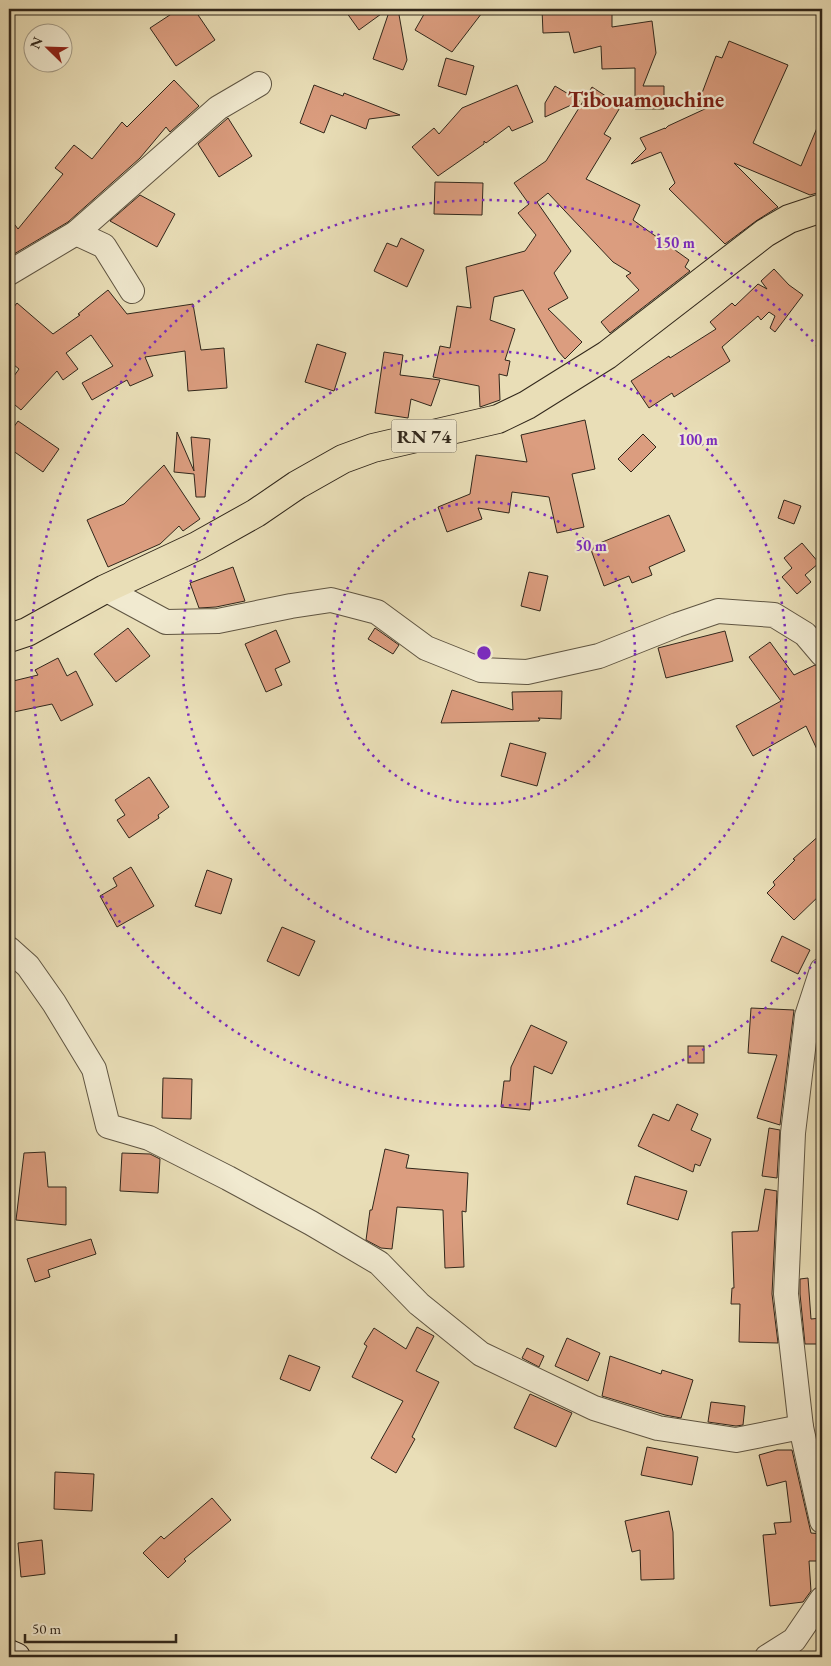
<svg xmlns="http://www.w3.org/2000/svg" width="831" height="1666" font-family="'EB Garamond',serif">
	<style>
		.building { fill: #db9d7f; stroke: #31271b }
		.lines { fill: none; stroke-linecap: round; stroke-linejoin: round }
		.street-casing { stroke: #5f5542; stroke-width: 26 }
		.secondary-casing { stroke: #31271b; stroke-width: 30 }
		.primary-casing { stroke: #31271b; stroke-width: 30 }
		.street { stroke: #f1ead0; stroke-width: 24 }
		.secondary { stroke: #f1ead0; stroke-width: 28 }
		.primary { stroke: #e9deb7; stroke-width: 28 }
		.ring { fill: none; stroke: #7b2cbf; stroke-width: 2.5; stroke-dasharray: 2.5 5 }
		.labels { text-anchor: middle; stroke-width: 4.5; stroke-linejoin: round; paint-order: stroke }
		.shield { fill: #f1ead0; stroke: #6b6251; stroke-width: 1 }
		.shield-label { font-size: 19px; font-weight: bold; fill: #31271b }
		.quarter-label { font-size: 22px; font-weight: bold; fill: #7a1f14; stroke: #f1ead0 }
		.centre { fill: #7b2cbf; stroke: #f1ead0; stroke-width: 2.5 }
		.ring-label { font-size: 15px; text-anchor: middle; font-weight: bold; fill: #7b2cbf; stroke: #f1ead0; stroke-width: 4.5; stroke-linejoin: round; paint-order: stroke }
	</style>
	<rect width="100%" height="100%" fill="#e9deb7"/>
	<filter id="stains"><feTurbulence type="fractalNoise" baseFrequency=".004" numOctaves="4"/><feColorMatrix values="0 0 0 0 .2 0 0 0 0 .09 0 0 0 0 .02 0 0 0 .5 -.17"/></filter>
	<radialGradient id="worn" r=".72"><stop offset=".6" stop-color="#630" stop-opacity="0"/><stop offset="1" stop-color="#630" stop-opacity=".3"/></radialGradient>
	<g class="building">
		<path d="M179 9H194L215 40 176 66 150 28Z"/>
		<path d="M344 9H388L359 30Z"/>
		<path d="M390 9H398L407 60 403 70 373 59Z"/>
		<path d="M427 9H485L452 52 415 30Z"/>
		<path d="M542 9H561V12L612 11V27L652 21 656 53 643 86H664V109H635V68L602 69 601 46 574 53 569 32 543 33Z"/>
		<path d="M729 41 788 65 753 143 801 166 822 116V181L817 193 810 195 734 163 778 207 756 221 725 244 669 189 675 183 661 152 631 164 646 149 640 138 665 128V129L668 126 707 108 696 109 716 56 722 58Z"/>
		<path d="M446 58 474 66 466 95 438 86Z"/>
		<path d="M174 80 199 106 170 132 166 127 140 158 68 222 9 257V217L18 229 63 174 55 168 74 145 92 159 122 122 127 127Z"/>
		<path d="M314 85 343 96 344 93 400 115 369 119 366 129 331 115 324 133 300 123Z"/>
		<path d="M517 85 533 122 512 131 509 126 486 143 484 141V144L438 176 412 147 434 128 439 134 462 108Z"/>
		<path d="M555 86 580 101 545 117V103Z"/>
		<path d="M592 87 621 106 604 134 611 138 586 179 640 205 633 220 689 260 685 267 690 271 610 333 601 322 639 290 626 276 631 273 613 262 548 193 537 202 571 251 554 273 568 298 548 309 582 342 565 359 558 351 523 290 494 297 490 320 515 329 505 360 510 361 507 376 499 374 500 400 480 407 479 386 433 377 440 346 450 348 457 306 471 308 466 267 525 251 536 235 518 213 529 204 514 183 546 161Z"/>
		<path d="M228 118 252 156 219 177 198 144Z"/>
		<path d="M435 182 483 183 482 215 434 214Z"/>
		<path d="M140 195 175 214 157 247 110 221Z"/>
		<path d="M401 238 424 250 407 287 374 271 387 243 397 247Z"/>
		<path d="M774 269 789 285 803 295 775 332 770 328 775 316 769 312 761 320 758 316 722 347 730 361 674 397 672 393 649 408 631 381 669 356 670 358 716 329 710 322 732 303 735 306 758 284 767 289 761 281Z"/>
		<path d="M108 290 127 314 193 304 201 350 224 348 227 388 188 391 185 351 145 357 153 376 130 386 127 380 92 400 82 383 113 366 91 335 66 353 78 369 63 380 57 371 21 410 9 400V383L19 369 9 361V313L17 303 53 334 80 315 78 314Z"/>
		<path d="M317 344 346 353 334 391 305 382Z"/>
		<path d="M384 352 403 355 400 375 440 380 431 406 411 399 408 418 375 413Z"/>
		<path d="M585 420 595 469 572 474 584 527 557 533 549 497 512 492 509 513 478 508 482 519 447 532 438 507 470 494 476 455 527 462 521 435Z"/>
		<path d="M18 421 59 449 43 472 9 448V434Z"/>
		<path d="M177 432 194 471 191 437 210 439 205 497H196L194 474 174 472Z"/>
		<path d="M643 434 656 447 631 472 618 459Z"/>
		<path d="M164 465 200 519 183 531 179 526 160 544 108 567 87 520 124 504Z"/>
		<path d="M784 500 801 506 794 524 778 518Z"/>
		<path d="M669 515 685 551 649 567 652 575 632 583 629 576 604 586 590 547Z"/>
		<path d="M802 543 819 563 805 575 811 582 797 594 782 577 792 568 784 558Z"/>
		<path d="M233 567 245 601 216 607 199 608 190 583Z"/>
		<path d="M529 572 548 576 540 611 521 606Z"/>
		<path d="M128 628 150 656 116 682 94 654Z"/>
		<path d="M375 628 399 645 393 654 368 639Z"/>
		<path d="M276 630 290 662 275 669 282 685 266 692 245 644Z"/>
		<path d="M725 631 733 661 666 678 658 648Z"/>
		<path d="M770 642 794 675 815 665 822 667V760L806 726 753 756 736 726 781 701 749 657Z"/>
		<path d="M58 658 67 676 76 671 93 705 61 721 52 704 9 713V682L38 675 35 670Z"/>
		<path d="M452 690 513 710 512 692 562 691 561 719 538 718 540 719 539 721 441 723Z"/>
		<path d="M510 743 546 753 537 786 501 776Z"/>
		<path d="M149 777 169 807 158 815 159 818 129 838 117 820 125 815 115 800Z"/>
		<path d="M822 833V893L794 920 767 893 775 885 773 882 795 860 793 859Z"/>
		<path d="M131 867 154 906 117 927 100 896 117 886 113 878Z"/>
		<path d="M207 870 232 879 221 914 195 906Z"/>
		<path d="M282 927 315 941 299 976 267 961Z"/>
		<path d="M782 936 810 950 798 974 771 961Z"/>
		<path d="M751 1008 794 1010 780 1125 757 1118 777 1055 748 1053Z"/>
		<path d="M531 1025 567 1042 552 1074 534 1066 530 1110 501 1107 504 1081H510L511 1067Z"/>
		<rect x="688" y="1046" width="16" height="17"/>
		<path d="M163 1078 192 1079 191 1119 162 1118Z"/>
		<path d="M677 1104 698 1114 691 1130 711 1139 700 1166 695 1164 693 1172 638 1146 653 1114 669 1121Z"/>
		<path d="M769 1128 780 1130 777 1178 762 1176Z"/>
		<path d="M385 1149 409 1155 406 1168 468 1173 466 1212 462 1211 464 1267 445 1268 443 1210 397 1207 392 1249 381 1248 366 1240 370 1210H372Z"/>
		<path d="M45 1152 48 1187H66V1225L16 1220 24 1153Z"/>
		<path d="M122 1153 150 1154 160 1159 158 1193 120 1191Z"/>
		<path d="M635 1176 687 1191 678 1220 627 1204Z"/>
		<path d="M765 1189 777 1191 772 1294 778 1343 739 1342 740 1304H731L732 1288H734L732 1232 758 1231Z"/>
		<path d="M91 1239 96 1254 48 1270 50 1277 35 1282 27 1259Z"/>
		<path d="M808 1278 811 1319 822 1318V1344H805L800 1294V1279Z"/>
		<path d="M417 1327 434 1336 416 1371 439 1382 412 1437 415 1439 396 1473 371 1458 403 1401 352 1377 367 1346 364 1344 374 1328 406 1349Z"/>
		<path d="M567 1338 600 1353 588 1381 555 1366Z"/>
		<path d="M527 1348 544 1356 539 1367 522 1358Z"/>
		<path d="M289 1355 320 1367 310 1391 280 1379Z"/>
		<path d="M610 1356 661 1374 662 1370 693 1380 681 1418 665 1415 602 1396Z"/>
		<path d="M530 1394 572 1413 556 1447 514 1428Z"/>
		<path d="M711 1402 745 1406 743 1425 736 1426 708 1422Z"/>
		<path d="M647 1447 698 1457 692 1485 641 1475Z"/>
		<path d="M777 1450H792L811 1533 822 1534V1561H809L811 1591 803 1602 770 1606 763 1535 776 1534 774 1523 791 1522 786 1481 767 1486 759 1455Z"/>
		<path d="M55 1472 94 1474 92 1511 54 1509Z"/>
		<path d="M212 1498 231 1520 184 1559 186 1561 168 1578 143 1553 161 1536 164 1539Z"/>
		<path d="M669 1511 673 1532 674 1579 641 1580 640 1550 632 1552 625 1521Z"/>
		<path d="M42 1540 45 1574 21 1577 18 1543Z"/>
	</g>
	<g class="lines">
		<defs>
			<g id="street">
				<path d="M76 233 104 246 132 291"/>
				<path d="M9 273 76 233 218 108 259 84"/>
				<path d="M105 589 166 622 218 621 291 606 331 600 377 612 426 648 481 670 527 672 599 656 677 625 718 611 774 615 805 634 822 654"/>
				<path d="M9 949 28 966 54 1003 94 1069 108 1126 149 1138 228 1178 311 1223 379 1263 419 1304 481 1354 594 1408 658 1428 736 1440 801 1427"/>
				<path d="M822 970 807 1016 793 1133 786 1294 801 1427 822 1521"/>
				<path d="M767 1657 794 1640 822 1599"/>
			</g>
			<path id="secondary" d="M9 1654 16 1657"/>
			<path id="primary" d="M9 638 27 632 105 589 197 546 256 513 297 485 343 459 373 448 498 419 527 405 607 355 765 233 789 219 822 208"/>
		</defs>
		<use href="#street" class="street-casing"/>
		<use href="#secondary" class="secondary-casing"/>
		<use href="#primary" class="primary-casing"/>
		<use href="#street" class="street"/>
		<use href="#secondary" class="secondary"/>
		<use href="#primary" class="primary"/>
	</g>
	<g class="ring">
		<circle cx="484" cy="653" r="151"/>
		<circle cx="484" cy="653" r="302"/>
		<path d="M821 956A453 453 0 1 1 821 350"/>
	</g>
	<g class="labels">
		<rect class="shield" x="391.5" y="419.5" width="65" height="33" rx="4"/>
		<g class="shield-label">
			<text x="424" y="443">RN 74</text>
		</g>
		<g class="quarter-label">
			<text x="646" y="107">Tibouamouchine</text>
		</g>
	</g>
	<circle cx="484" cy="653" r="8" class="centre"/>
	<g class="ring-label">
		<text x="675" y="248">150 m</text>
		<text x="698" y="445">100 m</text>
		<text x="591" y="551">50 m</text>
	</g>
	<rect width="831" height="1666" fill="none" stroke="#e9deb7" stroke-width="30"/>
	<rect x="10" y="10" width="811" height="1646" fill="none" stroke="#31271b" stroke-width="2.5"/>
	<rect x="15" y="15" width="801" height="1636" fill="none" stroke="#31271b"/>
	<g transform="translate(48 48) rotate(293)"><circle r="24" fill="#f1ead0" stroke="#a49c88"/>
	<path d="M0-4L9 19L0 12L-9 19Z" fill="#8f2418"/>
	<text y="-8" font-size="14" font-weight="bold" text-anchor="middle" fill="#31271b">N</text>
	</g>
	<path d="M25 1634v8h151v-8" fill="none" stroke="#31271b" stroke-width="2.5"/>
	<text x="32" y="1634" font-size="15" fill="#31271b" stroke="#f1ead0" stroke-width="4" paint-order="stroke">50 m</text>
	<rect width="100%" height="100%" filter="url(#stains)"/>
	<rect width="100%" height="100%" fill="url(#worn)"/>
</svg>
